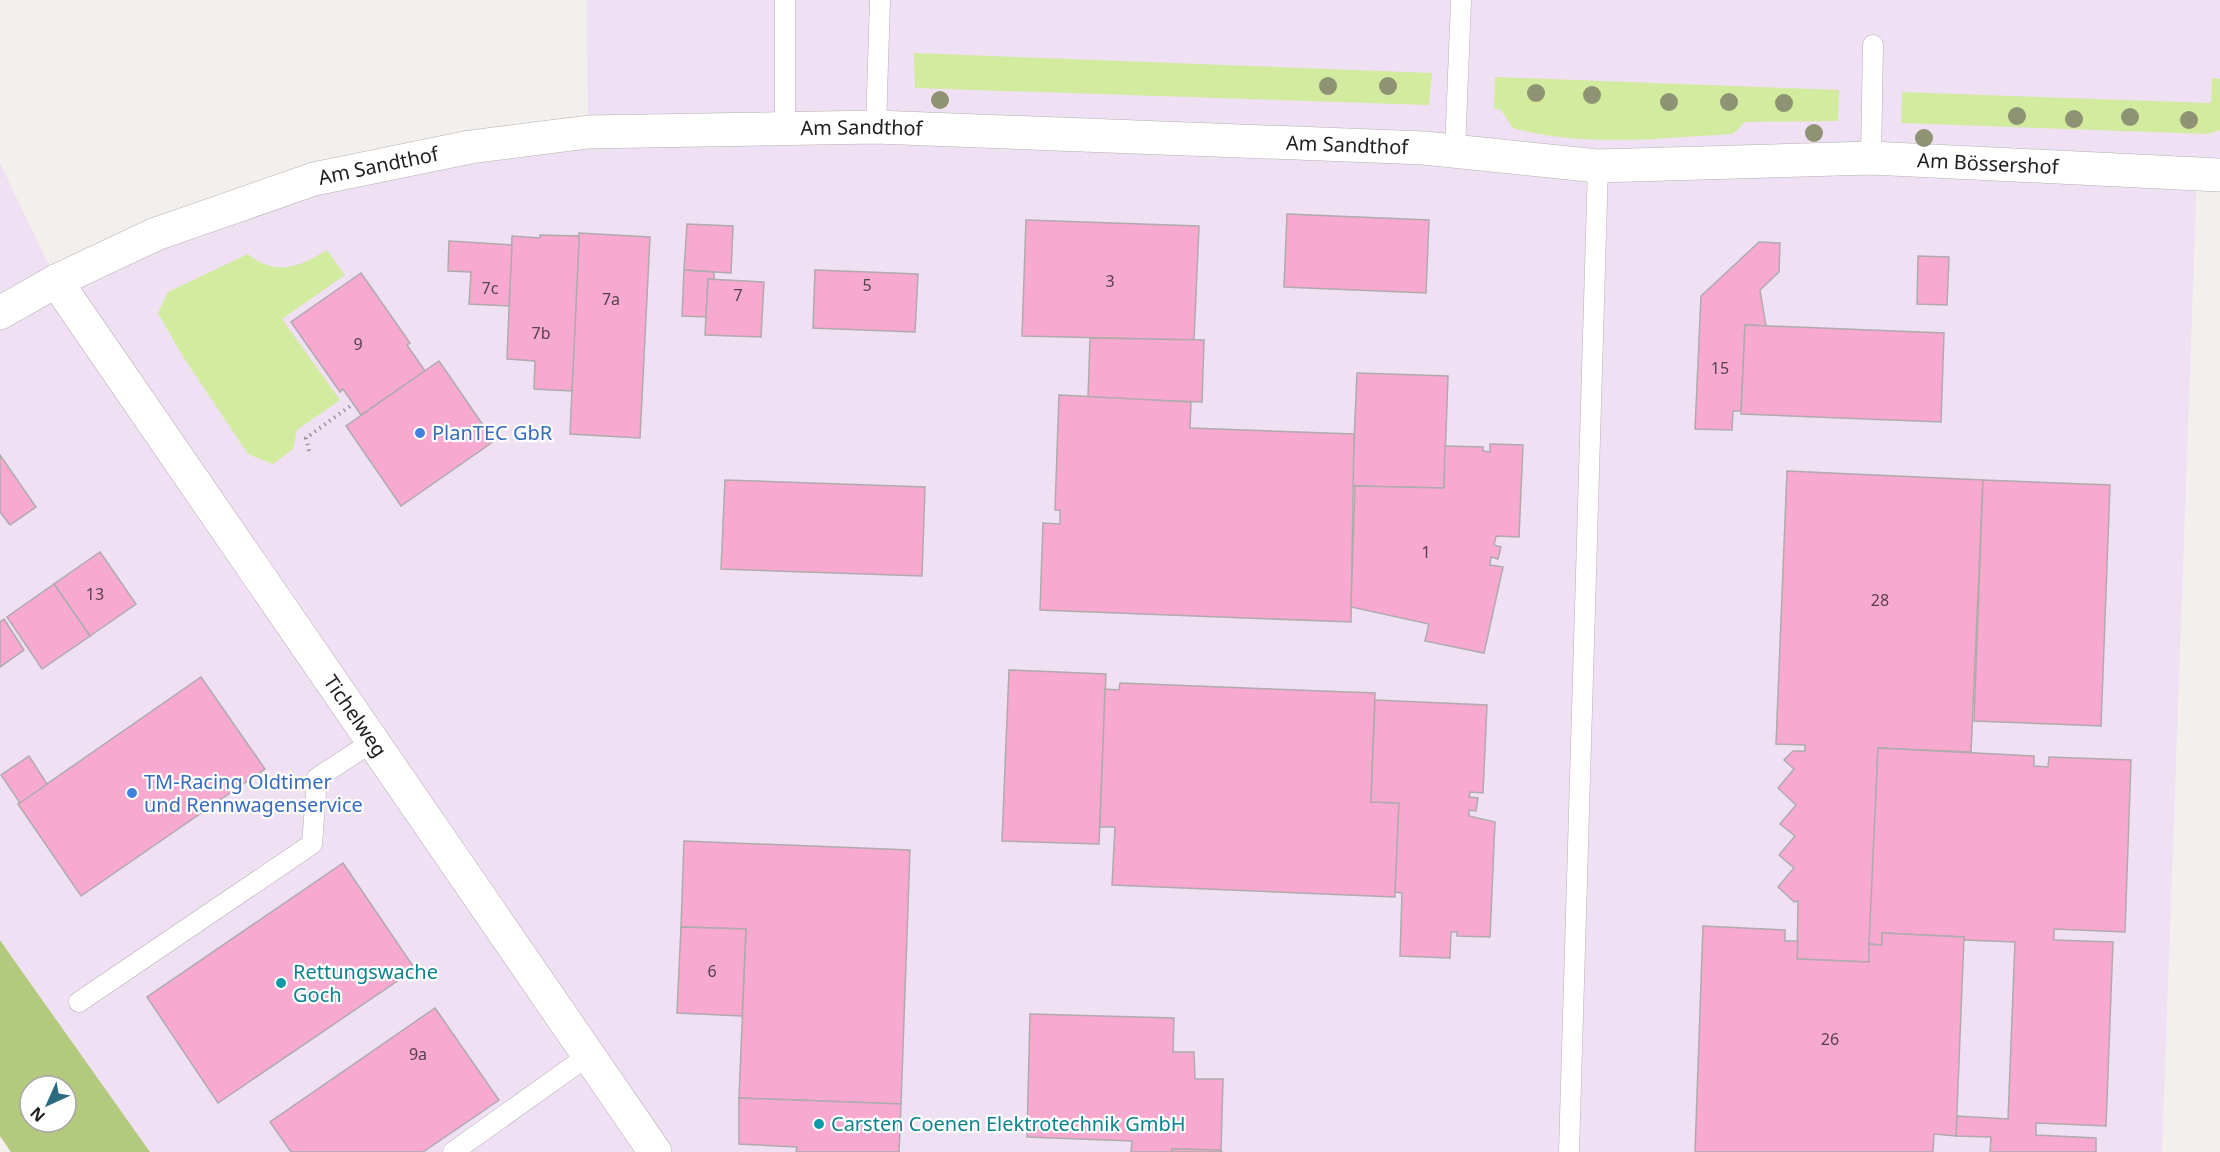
<svg xmlns="http://www.w3.org/2000/svg" width="2220" height="1152" font-family="'Noto Sans',sans-serif">
	<style>
		.commercial { fill: #efe0f3 }
		.green { fill: #d3eb9e }
		.forest { fill: #b3c97e; fill-rule: evenodd }
		.building { fill: #f7a9cf; stroke: #afabad; stroke-width: 1.5 }
		.lines { fill: none; stroke-linecap: round; stroke-linejoin: round }
		.service-casing { stroke: #b4b1af; stroke-width: 21 }
		.minor-casing { stroke: #b4b1af; stroke-width: 34 }
		.path { stroke: #969392; stroke-width: 4; stroke-dasharray: 1.5 4.5; stroke-linecap: butt }
		.service { stroke: #fff; stroke-width: 20 }
		.minor { stroke: #fff; stroke-width: 33 }
		.tree { fill: #8d9373 }
		.shop-dot { fill: #3f7fe0; stroke: #fff; stroke-width: 2 }
		.culture-dot { fill: #0f9aa8; stroke: #fff; stroke-width: 2 }
		.labels { text-anchor: middle; stroke-width: 4.5; stroke-linejoin: round; paint-order: stroke }
		.number-label { font-size: 16px; fill: #57424b }
		.street-label { font-size: 20px; fill: #22201f; stroke: #fff }
		.shop-label { font-size: 20px; fill: #366cbe; stroke: #fff; text-anchor: start }
		.culture-label { font-size: 20px; fill: #0d838f; stroke: #fff; text-anchor: start }
	</style>
	<rect width="100%" height="100%" fill="#f3efed"/>
	<path class="commercial" d="M587 0H2220V175H2197L2162 1152H150L0 940V163L56 280 314 179 588 132Z"/>
	<g class="green">
		<path d="M914 53 1432 73V74L1429 105 915 88Z"/>
		<path d="M1495 77 1839 90 1838 121 1745 122 1733 134C1659 138 1585 148 1513 128L1501 110 1494 108Z"/>
		<path d="M2212 78 2220 79V130L2208 134 1901 123 1902 92 2211 103Z"/>
		<path d="M327 250 345 275 282 319 340 400 297 430 293 449 273 464 248 454 182 355 158 313 168 292 248 254C275 277 300 267 327 250Z"/>
	</g>
	<path class="forest" d="M0 940 16 963 150 1152H11L0 1136ZM30 1086H66V1122H30Z"/>
	<g class="building">
		<path d="M1287 214 1429 220 1426 293 1284 287Z"/>
		<path d="M1026 220 1199 226 1194 340 1022 336Z"/>
		<path d="M687 224 733 226 731 273 684 270Z"/>
		<path d="M579 233 650 237 640 438 570 434Z"/>
		<path d="M540 235 578 236 579 240 572 391 534 389 535 361 507 359 512 236 540 238Z"/>
		<path d="M449 241 512 245 509 306 469 304 471 272 448 271Z"/>
		<path d="M1759 242 1780 243 1779 272 1760 290 1766 326 1745 325 1741 411H1733L1732 430 1695 429 1701 296Z"/>
		<path d="M1918 256 1949 257 1947 305 1917 304Z"/>
		<path d="M684 270 714 272V280L708 279 706 317 682 316Z"/>
		<path d="M815 270 918 274 915 332 813 328Z"/>
		<path d="M361 273 410 343 407 345 425 371 361 415 343 389 340 392 291 322Z"/>
		<path d="M708 279 764 282 761 337 705 335Z"/>
		<path d="M1745 325 1944 333 1941 422 1741 414Z"/>
		<path d="M1090 338 1204 340 1202 402 1088 398Z"/>
		<path d="M439 361 494 441 401 506 346 426Z"/>
		<path d="M1357 373 1448 376 1444 488 1352 486Z"/>
		<path d="M1059 395 1191 402 1190 428 1354 434 1351 622 1040 610 1043 523 1060 524V510H1055Z"/>
		<path d="M1490 444 1523 445 1519 537 1496 536 1494 545 1501 547 1498 559 1491 557 1490 565 1503 567 1484 653 1425 641 1429 624 1351 607 1355 486 1444 488 1445 446 1483 447V451L1490 452Z"/>
		<path d="M0 455 36 507 10 525 0 512Z"/>
		<path d="M1787 471 1983 480 1971 752 1878 748 1869 962 1797 959 1798 901 1794 902 1778 887 1794 868 1779 855 1795 836 1780 824 1796 805 1778 788 1794 769 1784 760 1793 751H1805V745L1776 744Z"/>
		<path d="M725 480 925 487 922 576 721 569Z"/>
		<path d="M1983 480 2110 485 2101 726 1974 721Z"/>
		<path d="M100 552 136 604 90 636 54 584Z"/>
		<path d="M54 584 90 636 42 669 7 617Z"/>
		<path d="M4 619 24 650 0 667V622Z"/>
		<path d="M1009 670 1106 674 1099 844 1002 841Z"/>
		<path d="M201 677 265 769 81 896 18 804Z"/>
		<path d="M1120 683 1375 693 1371 802 1399 803 1395 897 1112 885 1115 827H1100L1105 689 1119 690Z"/>
		<path d="M1375 700 1487 705 1483 793 1470 792 1469 797 1478 798 1476 811 1469 810V816L1495 822 1490 937 1457 936V932H1451L1450 958 1400 956 1402 893 1395 892 1399 803 1371 802Z"/>
		<path d="M1878 748 2034 756V766L2048 767 2049 757 2131 760 2125 932 2054 929V940L2113 942 2106 1126 2036 1123V1135L2096 1138V1152H1990L1991 1137 1956 1136 1957 1116 2008 1119 2015 942 1964 940V937L1882 933V945L1869 944Z"/>
		<path d="M29 756 47 784 20 803 1 775Z"/>
		<path d="M684 841 910 850 901 1104 739 1098 746 929 681 927Z"/>
		<path d="M343 863 415 969 218 1103 147 997Z"/>
		<path d="M1703 926 1785 930V941H1798L1797 959 1869 962V944L1882 945V933L1964 937 1956 1136 1934 1134 1933 1152H1695Z"/>
		<path d="M681 927 746 929 742 1016 677 1013Z"/>
		<path d="M435 1008 499 1100 423 1152H291L270 1122Z"/>
		<path d="M1030 1014 1174 1018 1173 1052H1194L1195 1079H1223L1221 1150 1172 1149V1152H1131L1132 1141 1027 1137Z"/>
		<path d="M739 1098 901 1104 899 1152H796L797 1147 739 1144Z"/>
		<path d="M1172 1149 1221 1150 1222 1152H1172Z"/>
	</g>
	<g class="lines">
		<defs>
			<g id="service">
				<path d="M785 0V128"/>
				<path d="M876 127 880 0"/>
				<path d="M1455 151 1461 0"/>
				<path d="M1871 158 1873 45"/>
				<path d="M79 1002 312 844 317 778 372 742"/>
				<path d="M453 1152 589 1055"/>
				<path d="M1569 1152 1598 166"/>
			</g>
			<g id="minor">
				<path id="s1" d="M56 281 655 1152"/>
				<path id="s2" d="M0 313 56 281 156 234 314 179 470 147 588 132 876 127 1424 148 1598 166 1871 158 2220 175"/>
			</g>
		</defs>
		<use href="#service" class="service-casing"/>
		<use href="#minor" class="minor-casing"/>
		<path class="path" d="M309 451 306 438 353 404"/>
		<use href="#service" class="service"/>
		<use href="#minor" class="minor"/>
	</g>
	<g class="tree">
		<circle cx="1328" cy="86" r="9"/>
		<circle cx="1388" cy="86" r="9"/>
		<circle cx="1536" cy="93" r="9"/>
		<circle cx="1592" cy="95" r="9"/>
		<circle cx="940" cy="100" r="9"/>
		<circle cx="1669" cy="102" r="9"/>
		<circle cx="1729" cy="102" r="9"/>
		<circle cx="1784" cy="103" r="9"/>
		<circle cx="2017" cy="116" r="9"/>
		<circle cx="2130" cy="117" r="9"/>
		<circle cx="2074" cy="119" r="9"/>
		<circle cx="2189" cy="120" r="9"/>
		<circle cx="1814" cy="133" r="9"/>
		<circle cx="1924" cy="138" r="9"/>
	</g>
	<g class="shop-dot">
		<circle cx="420" cy="433" r="6"/>
		<circle cx="132" cy="793" r="6"/>
	</g>
	<g class="culture-dot">
		<circle cx="281" cy="983" r="6"/>
		<circle cx="819" cy="1124" r="6"/>
	</g>
	<g class="labels">
		<g class="number-label">
			<text x="1110" y="287">3</text>
			<text x="867" y="291">5</text>
			<text x="490" y="294">7c</text>
			<text x="738" y="301">7</text>
			<text x="611" y="305">7a</text>
			<text x="541" y="339">7b</text>
			<text x="358" y="350">9</text>
			<text x="1720" y="374">15</text>
			<text x="1426" y="558">1</text>
			<text x="95" y="600">13</text>
			<text x="1880" y="606">28</text>
			<text x="712" y="977">6</text>
			<text x="1830" y="1045">26</text>
			<text x="418" y="1060">9a</text>
		</g>
		<g class="street-label">
			<text dy="7" stroke="none"><textPath href="#s2" startOffset="894">Am Sandthof</textPath></text>
			<text dy="7" stroke="none"><textPath href="#s2" startOffset="1380">Am Sandthof</textPath></text>
			<text dy="7" stroke="none"><textPath href="#s2" startOffset="2022">Am Bössershof</textPath></text>
			<text dy="7" stroke="none"><textPath href="#s2" startOffset="408">Am Sandthof</textPath></text>
			<text dy="7" stroke="none"><textPath href="#s1" startOffset="528">Tichelweg</textPath></text>
		</g>
		<g class="shop-label">
			<text x="432" y="440">PlanTEC GbR</text>
			<text x="144" y="789">TM-Racing Oldtimer<tspan x="144" dy="23">und Rennwagenservice</tspan></text>
		</g>
		<g class="culture-label">
			<text x="293" y="979">Rettungswache<tspan x="293" dy="23">Goch</tspan></text>
			<text x="831" y="1131">Carsten Coenen Elektrotechnik GmbH</text>
		</g>
	</g>
	<g transform="translate(48 1104) rotate(225)"><circle r="28" fill="#ffffff" stroke="#a7a6a5" stroke-width="1.5"/>
	<path d="M0-4.5L10 22L0 15L-10 22Z" fill="#2b6b7f"/>
	<text y="-9" font-size="16" font-weight="bold" text-anchor="middle" fill="#22201f">N</text>
	</g>
</svg>
